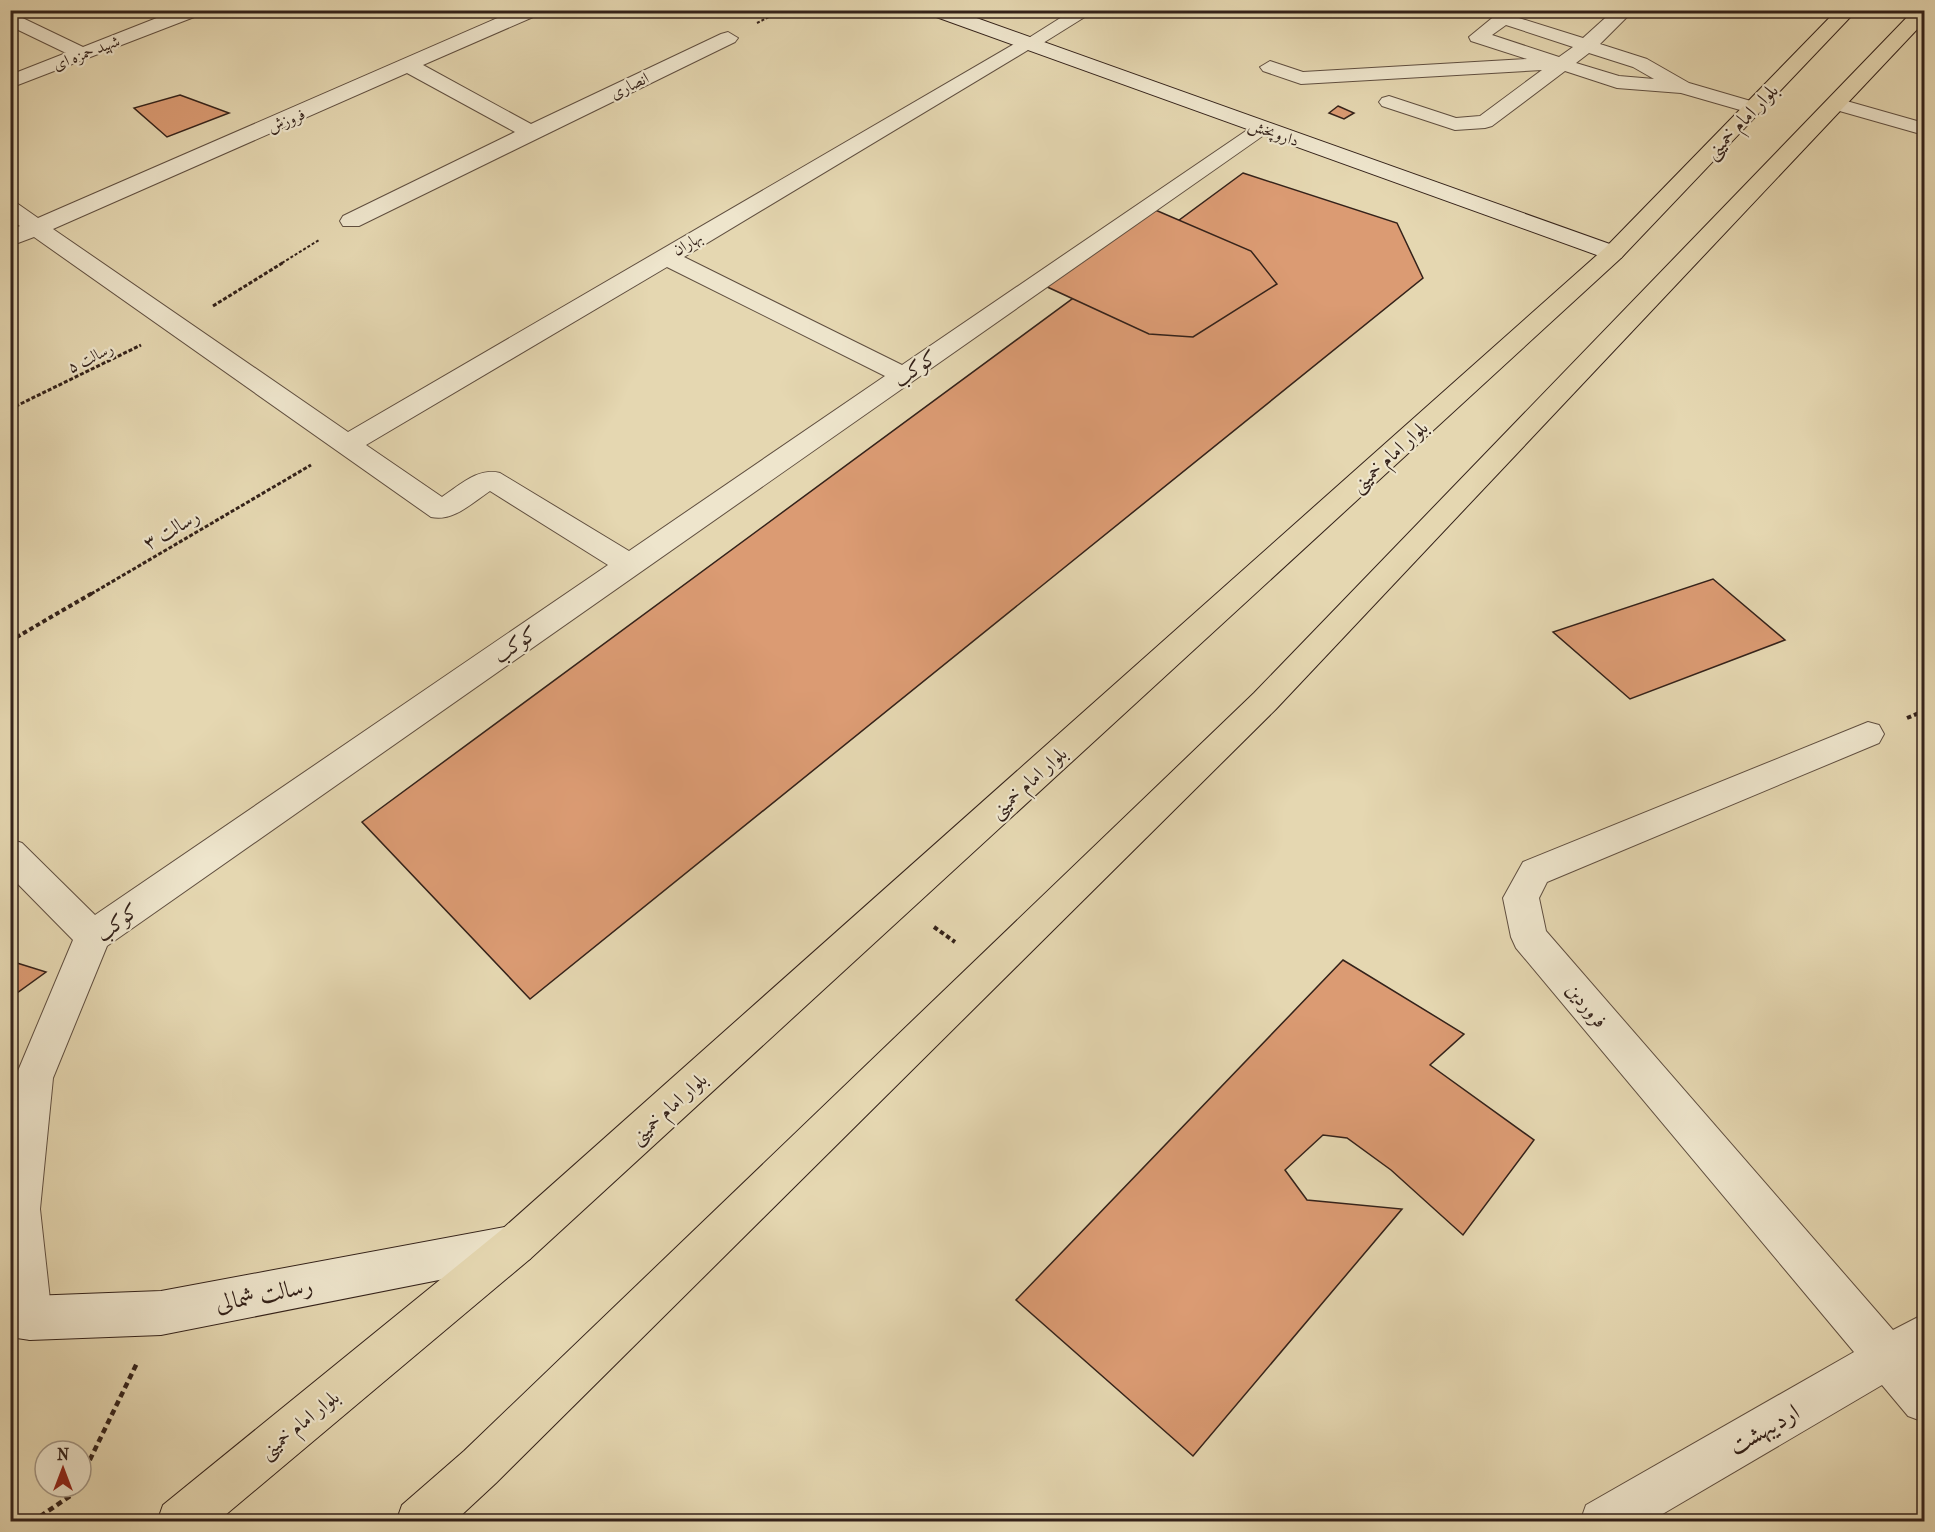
<svg xmlns="http://www.w3.org/2000/svg" width="1935" height="1532" font-family="'IM FELL French Canon',Amiri,serif">
	<style>
		.building { fill: #db9b73; stroke: #34221a; stroke-width: 1.5 }
		.lines { fill: none; stroke-linecap: round; stroke-linejoin: round }
		.lane-casing { stroke: #604f40; stroke-width: 2 }
		.street-casing { stroke: #604f40; stroke-width: 2 }
		.secondary-casing { stroke: #34221a; stroke-width: 2 }
		.primary-casing { stroke: #34221a; stroke-width: 2 }
		.path-far3 { stroke: #34221a; stroke-width: 2; stroke-dasharray: 3 2; stroke-linecap: butt }
		.path-far2 { stroke: #34221a; stroke-width: 3; stroke-dasharray: 4 2; stroke-linecap: butt }
		.path-far1 { stroke: #34221a; stroke-width: 4; stroke-dasharray: 4.5 3; stroke-linecap: butt }
		.path { stroke: #34221a; stroke-width: 4.5; stroke-dasharray: 6 4; stroke-linecap: butt }
		.lane { fill: #eee5cc; fill-rule: evenodd }
		.street { fill: #eee5cc; fill-rule: evenodd }
		.secondary { fill: #eee5cc; fill-rule: evenodd }
		.primary { fill: #e5d7b1; fill-rule: evenodd }
		.labels { text-anchor: middle; stroke-width: 4.5; stroke-linejoin: round; paint-order: stroke }
		.far-street-label { font-size: 16px; fill: #34221a; stroke: #eee5cc }
		.street-label { font-size: 20px; fill: #34221a; stroke: #eee5cc }
		.near-street-label { font-size: 24px; fill: #34221a; stroke: #eee5cc }
	</style>
	<rect width="100%" height="100%" fill="#e5d7b1"/>
	<filter id="stains"><feTurbulence type="fractalNoise" baseFrequency=".00333" numOctaves="4"/><feColorMatrix values="0 0 0 0 .2 0 0 0 0 .09 0 0 0 0 .02 0 0 0 .5 -.17"/></filter>
	<radialGradient id="worn" r=".72"><stop offset=".6" stop-color="#630" stop-opacity="0"/><stop offset="1" stop-color="#630" stop-opacity=".3"/></radialGradient>
	<g class="building">
		<path d="M180 95 229 113 167 137 134 108Z"/>
		<path d="M1338 106 1354 113 1344 119 1329 113Z"/>
		<path d="M1243 173 1397 223 1423 278 530 999 362 822Z"/>
		<path d="M1153 209 1251 251 1277 284 1193 337 1149 334 1043 285Z"/>
		<path d="M1713 579 1785 640 1630 699 1553 632Z"/>
		<path d="M1343 960 1464 1034 1430 1065 1534 1140 1463 1235 1391 1170 1347 1138 1323 1135 1285 1170 1307 1200 1402 1209 1193 1456 1016 1300Z"/>
		<path d="M17 963 46 972 10 998V968Z"/>
	</g>
	<g class="lines">
		<defs>
			<g id="lane">
				<path d="M1073 10H1096L1035 48H1021L1019 44Z"/>
				<path d="M1614 10H1634L1600 44 1647 59 1689 83 1761 104 1764 108 1761 112 1754 114 1681 93 1617 88 1565 71 1492 126 1485 128 1455 130 1382 106 1379 102 1382 98 1389 96 1456 118 1480 116 1542 70 1301 84 1263 71 1260 67 1270 61 1303 72 1527 59 1471 41 1469 37 1497 14 1503 13 1583 38ZM1506 25 1573 47 1559 57 1492 35ZM1589 53 1633 67 1654 79 1619 76 1576 63Z"/>
			</g>
			<g id="street">
				<path d="M177 10H204L202 14 10 88V75L66 53 10 26V12L83 47Z"/>
				<path d="M516 10H542L540 14 423 65 531 124 721 34 728 32 738 38 735 42 359 226H343L340 221 343 216 515 132 407 73 53 229 348 432 1021 40 1028 38 1038 44 684 257 902 365 1256 124H1270L1274 128 107 946 53 1078 40 1209 52 1318 45 1333 30 1340 15 1333 10 1323V1111L15 1078 73 940 10 876V839L22 843 95 915 608 565 490 491C472 503 453 522 431 517L34 237 10 246V230L20 226 10 220V202L18 204 38 218ZM667 267 885 376 629 551 500 473C478 467 459 486 442 497L366 445Z"/>
				<path d="M1836 98 1924 123V135L1829 108 1826 104 1829 100Z"/>
				<path d="M1868 722 1879 725 1884 734 1879 743 1547 882 1539 898 1546 931 1893 1330 1924 1314V1360L1921 1362 1924 1367V1422L1908 1416 1882 1385 1649 1522H1580L1586 1505 1854 1352 1516 948 1511 937 1503 898 1523 862Z"/>
			</g>
			<g id="secondary">
				<path d="M926 10H954L1621 248 1625 253 1621 258H1605L928 14Z"/>
				<path d="M515 1225 530 1231 536 1245 530 1259 515 1265 161 1335 30 1340 10 1337V1293L30 1296 161 1291Z"/>
			</g>
			<g id="primary">
				<path d="M1837 10H1857L1621 258 530 1259 217 1522H157L163 1505 500 1231 1605 248Z"/>
				<path d="M1914 10H1924V22L1276 709 496 1483 454 1522H396L402 1505 464 1451 1254 693Z"/>
			</g>
		</defs>
		<use href="#lane" class="lane-casing"/>
		<use href="#street" class="street-casing"/>
		<use href="#secondary" class="secondary-casing"/>
		<use href="#primary" class="primary-casing"/>
		<g class="path-far3">
			<path d="M757 23 783 10"/>
			<path d="M282 263 319 240"/>
		</g>
		<g class="path-far2">
			<path d="M213 306 284 262"/>
			<path d="M10 409 141 345"/>
			<path d="M91 594 311 465"/>
		</g>
		<g class="path-far1">
			<path d="M10 641 94 592"/>
			<path d="M1907 718 1924 711"/>
			<path d="M934 927 955 942"/>
		</g>
		<g class="path">
			<path d="M81 1478 137 1363"/>
			<path d="M32 1522 73 1494 77 1487"/>
		</g>
		<use href="#lane" class="lane"/>
		<use href="#street" class="street"/>
		<use href="#secondary" class="secondary"/>
		<use href="#primary" class="primary"/>
	</g>
	<g class="labels">
		<g class="far-street-label">
			<text transform="translate(86 52) rotate(-21)" y="6">شهید حمزه ای</text>
			<text transform="translate(629 85) rotate(-26)" y="6">انصاری</text>
			<text transform="translate(286 120) rotate(-23)" y="6">فروزش</text>
			<text transform="translate(1274 132) rotate(20)" y="6">داروپخش</text>
			<text transform="translate(687 243) rotate(-30)" y="6">بهاران</text>
			<text transform="translate(90 357) rotate(-26)" y="6">رسالت ۵</text>
		</g>
		<g class="street-label">
			<text transform="translate(1741 121) rotate(-46)" y="7">بلوار امام خمینی</text>
			<text transform="translate(915 368) rotate(-35)" y="7">کوکب</text>
			<text transform="translate(1389 456) rotate(-42)" y="7">بلوار امام خمینی</text>
			<text transform="translate(171 529) rotate(-30)" y="7">رسالت ۳</text>
			<text transform="translate(515 644) rotate(-35)" y="7">کوکب</text>
			<text transform="translate(1028 782) rotate(-42)" y="7">بلوار امام خمینی</text>
			<text transform="translate(117 922) rotate(-38)" y="7">کوکب</text>
			<text transform="translate(1587 1005) rotate(50)" y="7">فروردین</text>
			<text transform="translate(668 1108) rotate(-42)" y="7">بلوار امام خمینی</text>
			<text transform="translate(299 1424) rotate(-39)" y="7">بلوار امام خمینی</text>
		</g>
		<g class="near-street-label">
			<text transform="translate(264 1294) rotate(-11)" y="8">رسالت شمالی</text>
			<text transform="translate(1764 1429) rotate(-30)" y="8">اردیبهشت</text>
		</g>
	</g>
	<rect width="1935" height="1532" fill="none" stroke="#e5d7b1" stroke-width="36"/>
	<rect x="12" y="12" width="1911" height="1508" fill="none" stroke="#34221a" stroke-width="3"/>
	<rect x="18" y="18" width="1899" height="1496" fill="none" stroke="#34221a" stroke-width="1.5"/>
	<g transform="translate(63 1469)"><circle r="28" fill="#eee5cc" stroke="#a49785" stroke-width="1.5"/>
	<path d="M0-4.5L10 22L0 15L-10 22Z" fill="#8f2418"/>
	<text y="-9" font-size="16" font-weight="bold" text-anchor="middle" fill="#34221a">N</text>
	</g>
	<rect width="100%" height="100%" filter="url(#stains)"/>
	<rect width="100%" height="100%" fill="url(#worn)"/>
</svg>
